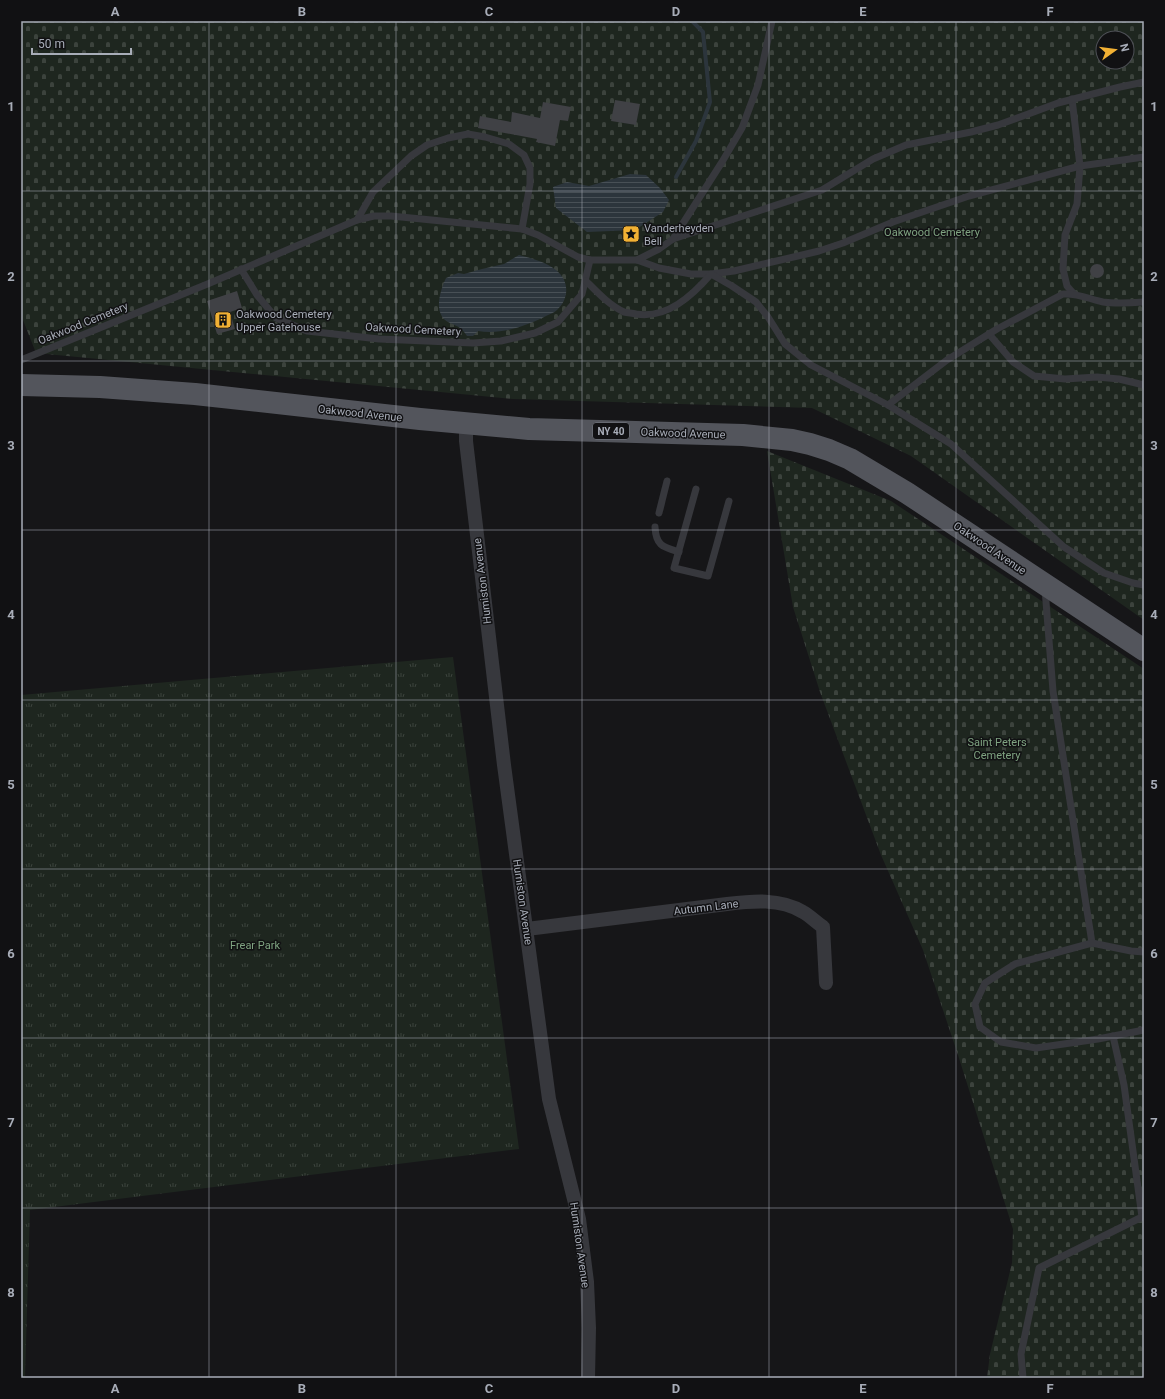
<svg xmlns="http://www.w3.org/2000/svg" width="1165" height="1399" font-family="Roboto,sans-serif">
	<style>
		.cemetery { fill: url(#cemetery-stones); fill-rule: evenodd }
		.park { fill: url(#park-tufts) }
		.water { fill: url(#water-rules) }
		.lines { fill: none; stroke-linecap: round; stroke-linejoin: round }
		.stream { stroke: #2c353c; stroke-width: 4 }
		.building { fill: #404145 }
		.service { stroke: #37383d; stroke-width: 7 }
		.minor { stroke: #37383d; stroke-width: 14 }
		.primary { stroke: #53555c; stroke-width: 22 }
		.grid { fill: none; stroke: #a8adb8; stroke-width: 1; stroke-opacity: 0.55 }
		.labels { text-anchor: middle; stroke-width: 3; stroke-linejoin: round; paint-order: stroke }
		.shield { fill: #111113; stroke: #7b7e86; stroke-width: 1 }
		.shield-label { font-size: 10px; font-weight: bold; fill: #a8adb8 }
		.poi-label { font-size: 11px; fill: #a8adb8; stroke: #111113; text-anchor: start }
		.park-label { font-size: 11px; fill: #7fa381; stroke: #111113 }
		.street-label { font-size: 11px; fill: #a8adb8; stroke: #111113 }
		.neatline { fill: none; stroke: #a8adb8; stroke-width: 1.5 }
		.grid-label { font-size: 13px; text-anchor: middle; font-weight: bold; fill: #a8adb8 }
	</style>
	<defs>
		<pattern id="cemetery-stones" width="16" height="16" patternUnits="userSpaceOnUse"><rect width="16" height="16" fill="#1e261f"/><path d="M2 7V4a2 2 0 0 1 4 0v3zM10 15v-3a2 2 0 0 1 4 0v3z" fill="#3c433d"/></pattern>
		<pattern id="park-tufts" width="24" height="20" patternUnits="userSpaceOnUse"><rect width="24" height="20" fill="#1e261f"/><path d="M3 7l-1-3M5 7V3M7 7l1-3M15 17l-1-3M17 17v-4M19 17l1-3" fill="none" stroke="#3c433d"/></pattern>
		<pattern id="water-rules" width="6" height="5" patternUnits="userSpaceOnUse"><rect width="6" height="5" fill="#2c353c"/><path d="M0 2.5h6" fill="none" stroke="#485056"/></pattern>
	</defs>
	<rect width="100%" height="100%" fill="#161618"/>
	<g class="cemetery">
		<path d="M21 21H1144V620L911 456 812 408 513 399 36 353 21 315ZM1103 38H1127V62H1103Z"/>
		<path d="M767 451 891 501 1144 669V1378H987L990 1354 1012 1263 1013 1229 958 1055 923 950 881 855 820 692 793 607Z"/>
	</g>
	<path class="park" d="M453 657 519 1149 30 1210 25 1378H21V695Z"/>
	<g class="water">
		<path d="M630 174 646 175 660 188 669 200 663 212 635 230 587 232 556 208 553 187 567 182 589 186Z"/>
		<path d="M519 255C531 258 546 262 556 270 570 281 569 299 557 310 554 313 549 314 546 316 526 326 501 335 478 331L473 336H467C461 327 459 327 450 323 432 315 440 291 446 278L458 273 464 274 482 269 504 264Z"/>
	</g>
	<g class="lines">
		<path class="stream" d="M676 177 696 141 710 102 703 32 692 21"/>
	</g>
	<g class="building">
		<path d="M615 100 640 104 636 125 611 121Z"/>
		<path d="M543 102 571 107 568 121 560 120 555 146 536 142 537 139 478 128 480 116 511 122 512 112 540 118Z"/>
		<circle cx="1097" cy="271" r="7"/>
		<path d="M237 291 242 308 230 312 235 329 217 334 207 301Z"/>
	</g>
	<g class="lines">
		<g class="service">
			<path d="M1072 99 1080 166 1077 204 1065 235 1063 269 1067 286 1074 294"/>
			<path d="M357 220 374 216H391L522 229"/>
			<path d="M673 239 822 190 873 159 906 145 971 132 998 125 1058 103 1120 87 1144 82"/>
			<path d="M637 260 659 268 691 274H711L734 271 819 251 843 243 893 222 969 196 1080 166 1144 157"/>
			<path d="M241 269 257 295 276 318 307 331 379 339 473 343 501 341 535 333 558 322 582 294 590 260"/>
			<path d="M586 281C597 292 609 305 624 312 628 313 632 313 636 314 667 319 692 296 711 274L732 286 756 302 768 317 785 344 811 365 888 405 951 444 1064 547 1104 573 1133 583 1144 585"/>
			<path d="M989 334 1013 362 1034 376 1065 379 1097 377 1119 379 1144 385"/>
			<path d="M21 360 210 283 357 220 373 192 411 156 427 145 448 138 468 134 485 137 509 144 524 155 530 168V184L522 229 538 235 578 257 590 260H637L659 249 673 239 722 162 742 128 758 85 772 21"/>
			<path d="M888 405 947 360 997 329 1063 294C1078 293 1089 299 1103 302 1117 304 1130 303 1144 302"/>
			<path d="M696 489 674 568 708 576 729 501"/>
			<path d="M659 513 667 481"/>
			<path d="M655 527C656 546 663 547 679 552"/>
			<path d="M1045 589 1053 691 1092 943"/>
			<path d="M1144 952 1131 951 1092 943 1015 964 985 983 975 1004 980 1027 1001 1042 1036 1048 1098 1039 1144 1030"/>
			<path d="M1113 1036 1124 1085 1142 1217H1144"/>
			<path d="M1023 1378 1021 1354 1039 1268 1142 1217"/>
		</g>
		<g class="minor">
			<path d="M466 423V441L504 765 549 1099 579 1219 587 1282 589 1328 588 1378"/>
			<path d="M527 929 727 904C752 901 780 898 803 912 810 916 816 922 823 927L826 983"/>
		</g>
		<path class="primary" d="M21 385 100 387 195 394 420 419 529 429 743 435 792 440 810 444 829 450 850 459 907 493 1144 650"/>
	</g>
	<path class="grid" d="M209 21V1378M396 21V1378M582 21V1378M769 21V1378M956 21V1378M21 191H1144M21 361H1144M21 530H1144M21 700H1144M21 869H1144M21 1038H1144M21 1208H1144"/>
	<defs>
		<symbol id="sight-square" viewBox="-11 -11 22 22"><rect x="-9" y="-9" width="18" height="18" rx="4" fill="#f2b134" stroke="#111113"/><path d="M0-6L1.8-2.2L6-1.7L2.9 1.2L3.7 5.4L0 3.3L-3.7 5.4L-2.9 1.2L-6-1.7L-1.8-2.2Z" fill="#111"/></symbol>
		<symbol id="building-square" viewBox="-11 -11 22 22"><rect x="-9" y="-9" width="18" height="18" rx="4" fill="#f2b134" stroke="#111113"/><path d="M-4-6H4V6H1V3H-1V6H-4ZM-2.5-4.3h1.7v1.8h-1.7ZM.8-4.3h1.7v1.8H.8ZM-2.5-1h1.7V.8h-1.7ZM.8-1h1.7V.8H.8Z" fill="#111"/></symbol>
	</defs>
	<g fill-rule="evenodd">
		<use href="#sight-square" x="621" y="224" width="20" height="20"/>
		<use href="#building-square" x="213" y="310" width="20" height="20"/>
	</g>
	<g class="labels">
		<rect class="shield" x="593" y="423" width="36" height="16" rx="3"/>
		<g class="shield-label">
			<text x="611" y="435">NY 40</text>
		</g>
		<g class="poi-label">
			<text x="644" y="232">Vanderheyden<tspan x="644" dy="13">Bell</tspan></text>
			<text x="236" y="318">Oakwood Cemetery<tspan x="236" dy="13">Upper Gatehouse</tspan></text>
		</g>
		<g class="park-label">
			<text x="932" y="236">Oakwood Cemetery</text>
			<text x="997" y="746">Saint Peters<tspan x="997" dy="13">Cemetery</tspan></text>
			<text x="255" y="949">Frear Park</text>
		</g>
		<g class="street-label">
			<text transform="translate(83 323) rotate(-22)" y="4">Oakwood Cemetery</text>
			<text transform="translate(413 329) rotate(3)" y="4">Oakwood Cemetery</text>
			<text transform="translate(360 413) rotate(6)" y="4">Oakwood Avenue</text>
			<text transform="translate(683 433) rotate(2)" y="4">Oakwood Avenue</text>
			<text transform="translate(990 548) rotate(34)" y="4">Oakwood Avenue</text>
			<text transform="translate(482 581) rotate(-97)" y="4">Humiston Avenue</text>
			<text transform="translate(523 902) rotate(82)" y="4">Humiston Avenue</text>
			<text transform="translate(706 907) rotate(-7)" y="4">Autumn Lane</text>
			<text transform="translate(580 1245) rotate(82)" y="4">Humiston Avenue</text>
		</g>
	</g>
	<rect width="1165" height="1399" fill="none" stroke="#111113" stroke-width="44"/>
	<g transform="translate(1115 50) rotate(76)"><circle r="19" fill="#111113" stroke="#4d4f55"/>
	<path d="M0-3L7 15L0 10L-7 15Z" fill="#f2b134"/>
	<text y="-6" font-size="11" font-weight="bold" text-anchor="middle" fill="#a8adb8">N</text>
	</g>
	<path d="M32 48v6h99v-6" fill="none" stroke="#a8adb8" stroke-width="2"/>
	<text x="38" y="48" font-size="12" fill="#a8adb8" stroke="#111113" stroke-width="3" paint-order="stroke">50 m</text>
	<rect x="22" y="22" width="1121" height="1355" class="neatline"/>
	<g class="grid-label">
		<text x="115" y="16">A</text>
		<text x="302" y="16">B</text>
		<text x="489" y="16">C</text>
		<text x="676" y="16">D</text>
		<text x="863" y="16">E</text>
		<text x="1050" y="16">F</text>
		<text x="11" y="111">1</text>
		<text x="1154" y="111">1</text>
		<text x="11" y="281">2</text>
		<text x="1154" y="281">2</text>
		<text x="11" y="450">3</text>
		<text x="1154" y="450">3</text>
		<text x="11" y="619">4</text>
		<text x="1154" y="619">4</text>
		<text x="11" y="789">5</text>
		<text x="1154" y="789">5</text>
		<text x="11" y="958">6</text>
		<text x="1154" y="958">6</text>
		<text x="11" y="1127">7</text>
		<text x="1154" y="1127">7</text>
		<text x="11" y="1297">8</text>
		<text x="1154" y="1297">8</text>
		<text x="115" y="1393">A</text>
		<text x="302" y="1393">B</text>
		<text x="489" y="1393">C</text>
		<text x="676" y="1393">D</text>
		<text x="863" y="1393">E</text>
		<text x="1050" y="1393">F</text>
	</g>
</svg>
